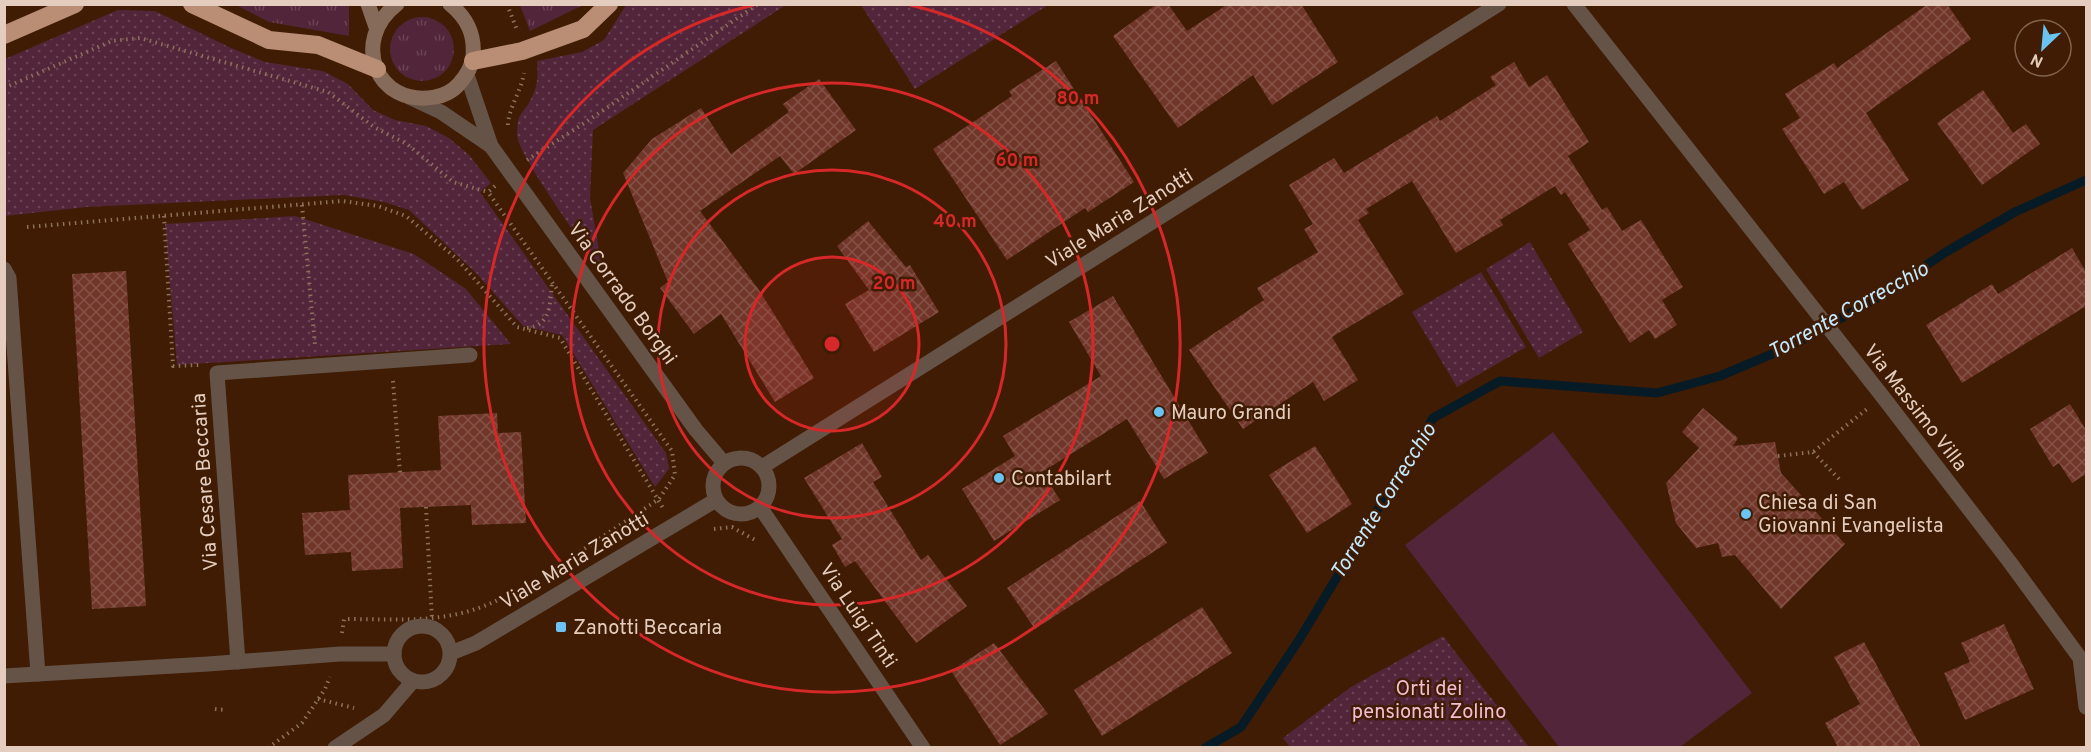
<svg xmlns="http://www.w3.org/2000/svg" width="2091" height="752" font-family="Overpass,sans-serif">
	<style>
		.grass { fill: url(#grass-tufts) }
		.park { fill: url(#park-dots) }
		.pitch { fill: #52253a }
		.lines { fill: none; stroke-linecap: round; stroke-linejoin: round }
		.stream { stroke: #061b25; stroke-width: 9 }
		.building { fill: url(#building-cross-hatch) }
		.path { stroke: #8e715d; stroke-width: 4; stroke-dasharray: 1.5 4.5; stroke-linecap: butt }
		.street { stroke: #655348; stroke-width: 15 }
		.secondary { stroke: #876b5a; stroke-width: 15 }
		.highway { stroke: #b98e74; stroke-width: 18 }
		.ring { fill: none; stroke: #d62828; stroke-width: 3 }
		.poi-dot { fill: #6ac3f1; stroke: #3f1c03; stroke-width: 2 }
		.labels { text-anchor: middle; stroke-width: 5; stroke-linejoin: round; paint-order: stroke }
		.street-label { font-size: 20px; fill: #e4cdbf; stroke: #3f1c03 }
		.poi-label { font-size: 20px; fill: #e4cdbf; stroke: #3f1c03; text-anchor: start }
		.park-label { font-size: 20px; fill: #f4bdd3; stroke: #3f1c03 }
		.water-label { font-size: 21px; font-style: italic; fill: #c5e9fd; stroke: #3f1c03 }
		.centre { fill: #d62828; stroke: #3f1c03; stroke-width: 3 }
		.ring-label { font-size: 18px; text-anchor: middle; font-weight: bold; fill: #d62828; stroke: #3f1c03; stroke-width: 5; stroke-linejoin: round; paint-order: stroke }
	</style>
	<defs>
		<pattern id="grass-tufts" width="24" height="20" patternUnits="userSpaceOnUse" patternTransform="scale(1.5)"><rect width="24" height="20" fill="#52253a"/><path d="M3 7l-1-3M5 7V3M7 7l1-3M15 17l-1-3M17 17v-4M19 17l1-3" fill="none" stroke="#6b4355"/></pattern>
		<pattern id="park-dots" width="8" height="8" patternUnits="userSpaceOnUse" patternTransform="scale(1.5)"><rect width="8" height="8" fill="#52253a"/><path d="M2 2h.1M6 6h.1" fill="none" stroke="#6b4355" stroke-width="1.8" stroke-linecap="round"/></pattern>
		<pattern id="building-cross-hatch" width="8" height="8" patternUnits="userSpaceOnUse" patternTransform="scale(1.5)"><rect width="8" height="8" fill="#71362a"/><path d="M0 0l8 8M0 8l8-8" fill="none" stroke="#855247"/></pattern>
	</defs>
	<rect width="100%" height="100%" fill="#3f1c03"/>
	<g class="grass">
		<path d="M236 5H349V36L269 22Z"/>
		<path d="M520 5H583L530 31Z"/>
		<circle cx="422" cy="49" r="32"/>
	</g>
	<g class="park">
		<path d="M626 5H786L593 130 590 198 603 273C588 251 517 154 517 135 517 110 523 116 532 97 538 85 538 74 537 61L582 52 604 40Z"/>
		<path d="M861 5H1048L915 89Z"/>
		<path d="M118 10 155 11 229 47 265 62 323 71 348 84 373 110 395 120 426 126 449 138 469 155 491 183 480 192 666 453 669 469 655 487 562 335 523 326 477 274 409 210 384 202 344 195 86 207 5 216V59Z"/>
		<path d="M295 216 414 254 466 289 511 344 177 365 165 224Z"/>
		<path d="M1530 242 1583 332 1539 358 1486 269Z"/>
		<path d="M1481 272 1526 347 1457 387 1412 312Z"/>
		<path d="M1443 636 1529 747H1290L1283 738 1351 687Z"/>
	</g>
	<path class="pitch" d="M1553 432 1752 693 1680 747H1559L1405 545Z"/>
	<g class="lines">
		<path class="stream" d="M1205 748 1241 727 1299 640 1433 418 1500 381 1657 393 1720 376 1793 345 1882 295 1946 252 2015 212 2086 180"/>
	</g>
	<g class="building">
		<path d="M1157 4H1168L1187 31 1228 4H1301L1338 62 1272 105 1253 75 1178 128 1113 36Z"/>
		<path d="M1928 4H1947L1971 39 1866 113 1909 180 1862 210 1844 182 1824 194 1782 129 1800 118 1785 94 1834 63 1837 68Z"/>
		<path d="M1056 61 1134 182 1088 212 1085 208 1007 260 933 149 1012 96 1009 91Z"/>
		<path d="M1514 62 1529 87 1547 75 1589 142 1568 156 1602 210 1607 207 1622 231 1641 220 1683 287 1662 300 1677 325 1655 339 1649 330 1630 343 1568 244 1590 230 1565 192 1561 195 1555 186 1500 220 1503 225 1456 253 1412 181 1366 209 1369 213 1358 220 1404 294 1332 337 1358 380 1324 401 1313 382 1243 429 1189 350 1264 300 1257 288 1318 252 1304 229 1313 224 1289 185 1334 158 1344 173 1437 116 1440 121 1496 85 1490 77Z"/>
		<path d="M819 79 856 130 794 174 780 156 700 211 759 290 814 378 775 402 721 314 694 334 660 288 668 282 623 173 652 139 701 108 731 154 789 112 783 104Z"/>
		<path d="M1983 90 2013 133 2026 124 2040 144 1982 185 1937 123Z"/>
		<path d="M868 221 906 267 910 265 939 312 874 352 845 304 869 290 837 246Z"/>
		<path d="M2072 248 2086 272V306L1962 383 1926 325 1992 284 1998 294Z"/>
		<path d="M126 271 146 606 92 609 72 274Z"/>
		<path d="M1113 296 1208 453 1164 479 1127 419 1042 472 1060 500 994 541 962 489 1015 456 1003 436 1101 376 1069 322Z"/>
		<path d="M2070 404 2086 430V474L2072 483 2059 463 2053 467 2030 429Z"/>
		<path d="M1703 408 1738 438 1733 446 1775 442 1781 473 1845 544 1781 609 1735 555 1722 557 1718 543 1696 548 1676 523 1666 483 1699 448 1682 432Z"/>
		<path d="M497 413 498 433 521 432 526 523 472 525 471 505 400 508 403 568 352 571 351 552 305 555 302 513 350 510 348 475 441 470 438 416Z"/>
		<path d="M862 443 882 477 873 482 921 560 928 555 967 606 916 643 855 561 845 567 832 545 842 539 804 478Z"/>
		<path d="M1315 446 1352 504 1307 533 1269 475Z"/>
		<path d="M1140 501 1167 543 1035 629 1007 588Z"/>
		<path d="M1202 607 1232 653 1102 736 1074 690Z"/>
		<path d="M2004 624 2034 689 1965 720 1944 673 1970 662 1961 643Z"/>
		<path d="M1864 642 1921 747H1838L1825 723 1860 704 1834 657Z"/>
		<path d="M994 643 1048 714 1000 745 951 671Z"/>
	</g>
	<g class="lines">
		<g class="path">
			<path d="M507 4 517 30"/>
			<path d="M4 88 112 41 140 38 328 92 374 127 407 144 453 182 488 192"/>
			<path d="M508 125C509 106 521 92 524 73"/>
			<path d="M527 160 586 122 758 4"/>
			<path d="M495 186 488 192 672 451 675 475 659 499 572 557"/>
			<path d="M302 205 315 345"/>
			<path d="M164 216 173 366 199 365"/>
			<path d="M27 227 342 201 378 206 406 216 457 259 517 327 560 338 663 508"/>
			<path d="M527 328C551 326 550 303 552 283"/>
			<path d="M393 381 400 473"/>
			<path d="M1813 452 1841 481"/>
			<path d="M1778 456 1813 452 1867 409"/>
			<path d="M426 507 432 619"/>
			<path d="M714 529 732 527 755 540"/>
			<path d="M342 633 344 619C402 619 451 625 504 597"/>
			<path d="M318 699 354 708"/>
			<path d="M215 709 225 710"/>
			<path d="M268 748 302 723 325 689 330 677"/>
		</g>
		<g class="street">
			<path d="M1574 4 1883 397 2009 561 2080 658 2086 707"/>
			<path d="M467 75 491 146 696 430 724 463"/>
			<path d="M409 97 441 112 491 146"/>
			<path d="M4 269 9 278 38 674"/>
			<circle cx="741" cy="486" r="28"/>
			<path d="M762 467 1499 4"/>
			<path d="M760 507 923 748"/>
			<circle cx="422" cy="654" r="28"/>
			<path d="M451 653 476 643 716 500"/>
			<path d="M238 662 217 373 470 355"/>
			<path d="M4 676 208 664 340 654H394"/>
			<path d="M335 748 384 715 413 681"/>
		</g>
		<g class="secondary">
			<path d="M368 4 376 27"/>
			<path d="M397 4C350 40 376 108 435 97 443 96 453 91 459 84 466 76 472 67 473 56 475 34 467 18 450 4"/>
		</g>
		<g class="highway">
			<path d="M192 4 269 40 318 45 377 69"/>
			<path d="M4 35 75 4"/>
			<path d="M473 61 522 51 583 29 609 4"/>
		</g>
	</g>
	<circle cx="832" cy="344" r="87" fill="#d62828" fill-opacity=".12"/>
	<g class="ring">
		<circle cx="832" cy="344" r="87"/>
		<circle cx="832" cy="344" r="174"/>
		<circle cx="832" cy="344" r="261"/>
		<path d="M910 5A348 348 0 1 1 754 5"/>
	</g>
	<g class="poi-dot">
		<circle cx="1159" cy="412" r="6"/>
		<circle cx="999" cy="478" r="6"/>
		<circle cx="1746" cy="514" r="6"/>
		<rect x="555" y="621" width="12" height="12" rx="3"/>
	</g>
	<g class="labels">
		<g class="street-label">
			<text transform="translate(1119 218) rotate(-32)" y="7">Viale Maria Zanotti</text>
			<text transform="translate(623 293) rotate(54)" y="7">Via Corrado Borghi</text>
			<text transform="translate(1916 407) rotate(52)" y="7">Via Massimo Villa</text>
			<text transform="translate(204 482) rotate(-94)" y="7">Via Cesare Beccaria</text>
			<text transform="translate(574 560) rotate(-31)" y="7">Viale Maria Zanotti</text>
			<text transform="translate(859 615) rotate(56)" y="7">Via Luigi Tinti</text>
		</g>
		<g class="poi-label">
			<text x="1171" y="419">Mauro Grandi</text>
			<text x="1011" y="485">Contabilart</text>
			<text x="1758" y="509">Chiesa di San<tspan x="1758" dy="23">Giovanni Evangelista</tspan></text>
			<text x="573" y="634">Zanotti Beccaria</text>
		</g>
		<g class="park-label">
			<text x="1429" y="695">Orti dei<tspan x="1429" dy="23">pensionati Zolino</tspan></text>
		</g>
		<g class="water-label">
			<text transform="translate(1848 310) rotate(-29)" y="7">Torrente Correcchio</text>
			<text transform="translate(1383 501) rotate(-58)" y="7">Torrente Correcchio</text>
		</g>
	</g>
	<circle cx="832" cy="344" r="9" class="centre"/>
	<g class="ring-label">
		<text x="1078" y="104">80 m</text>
		<text x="1017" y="166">60 m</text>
		<text x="955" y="227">40 m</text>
		<text x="894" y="289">20 m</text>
	</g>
	<rect width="2091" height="752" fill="none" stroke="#e4cdbf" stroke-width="12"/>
	<g transform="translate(2043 48) rotate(206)"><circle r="28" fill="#3f1c03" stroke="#81634e" stroke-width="1.5"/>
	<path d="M0-4.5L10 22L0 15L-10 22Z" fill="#6ac3f1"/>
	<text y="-9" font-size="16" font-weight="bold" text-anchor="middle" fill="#e4cdbf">N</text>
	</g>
</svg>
